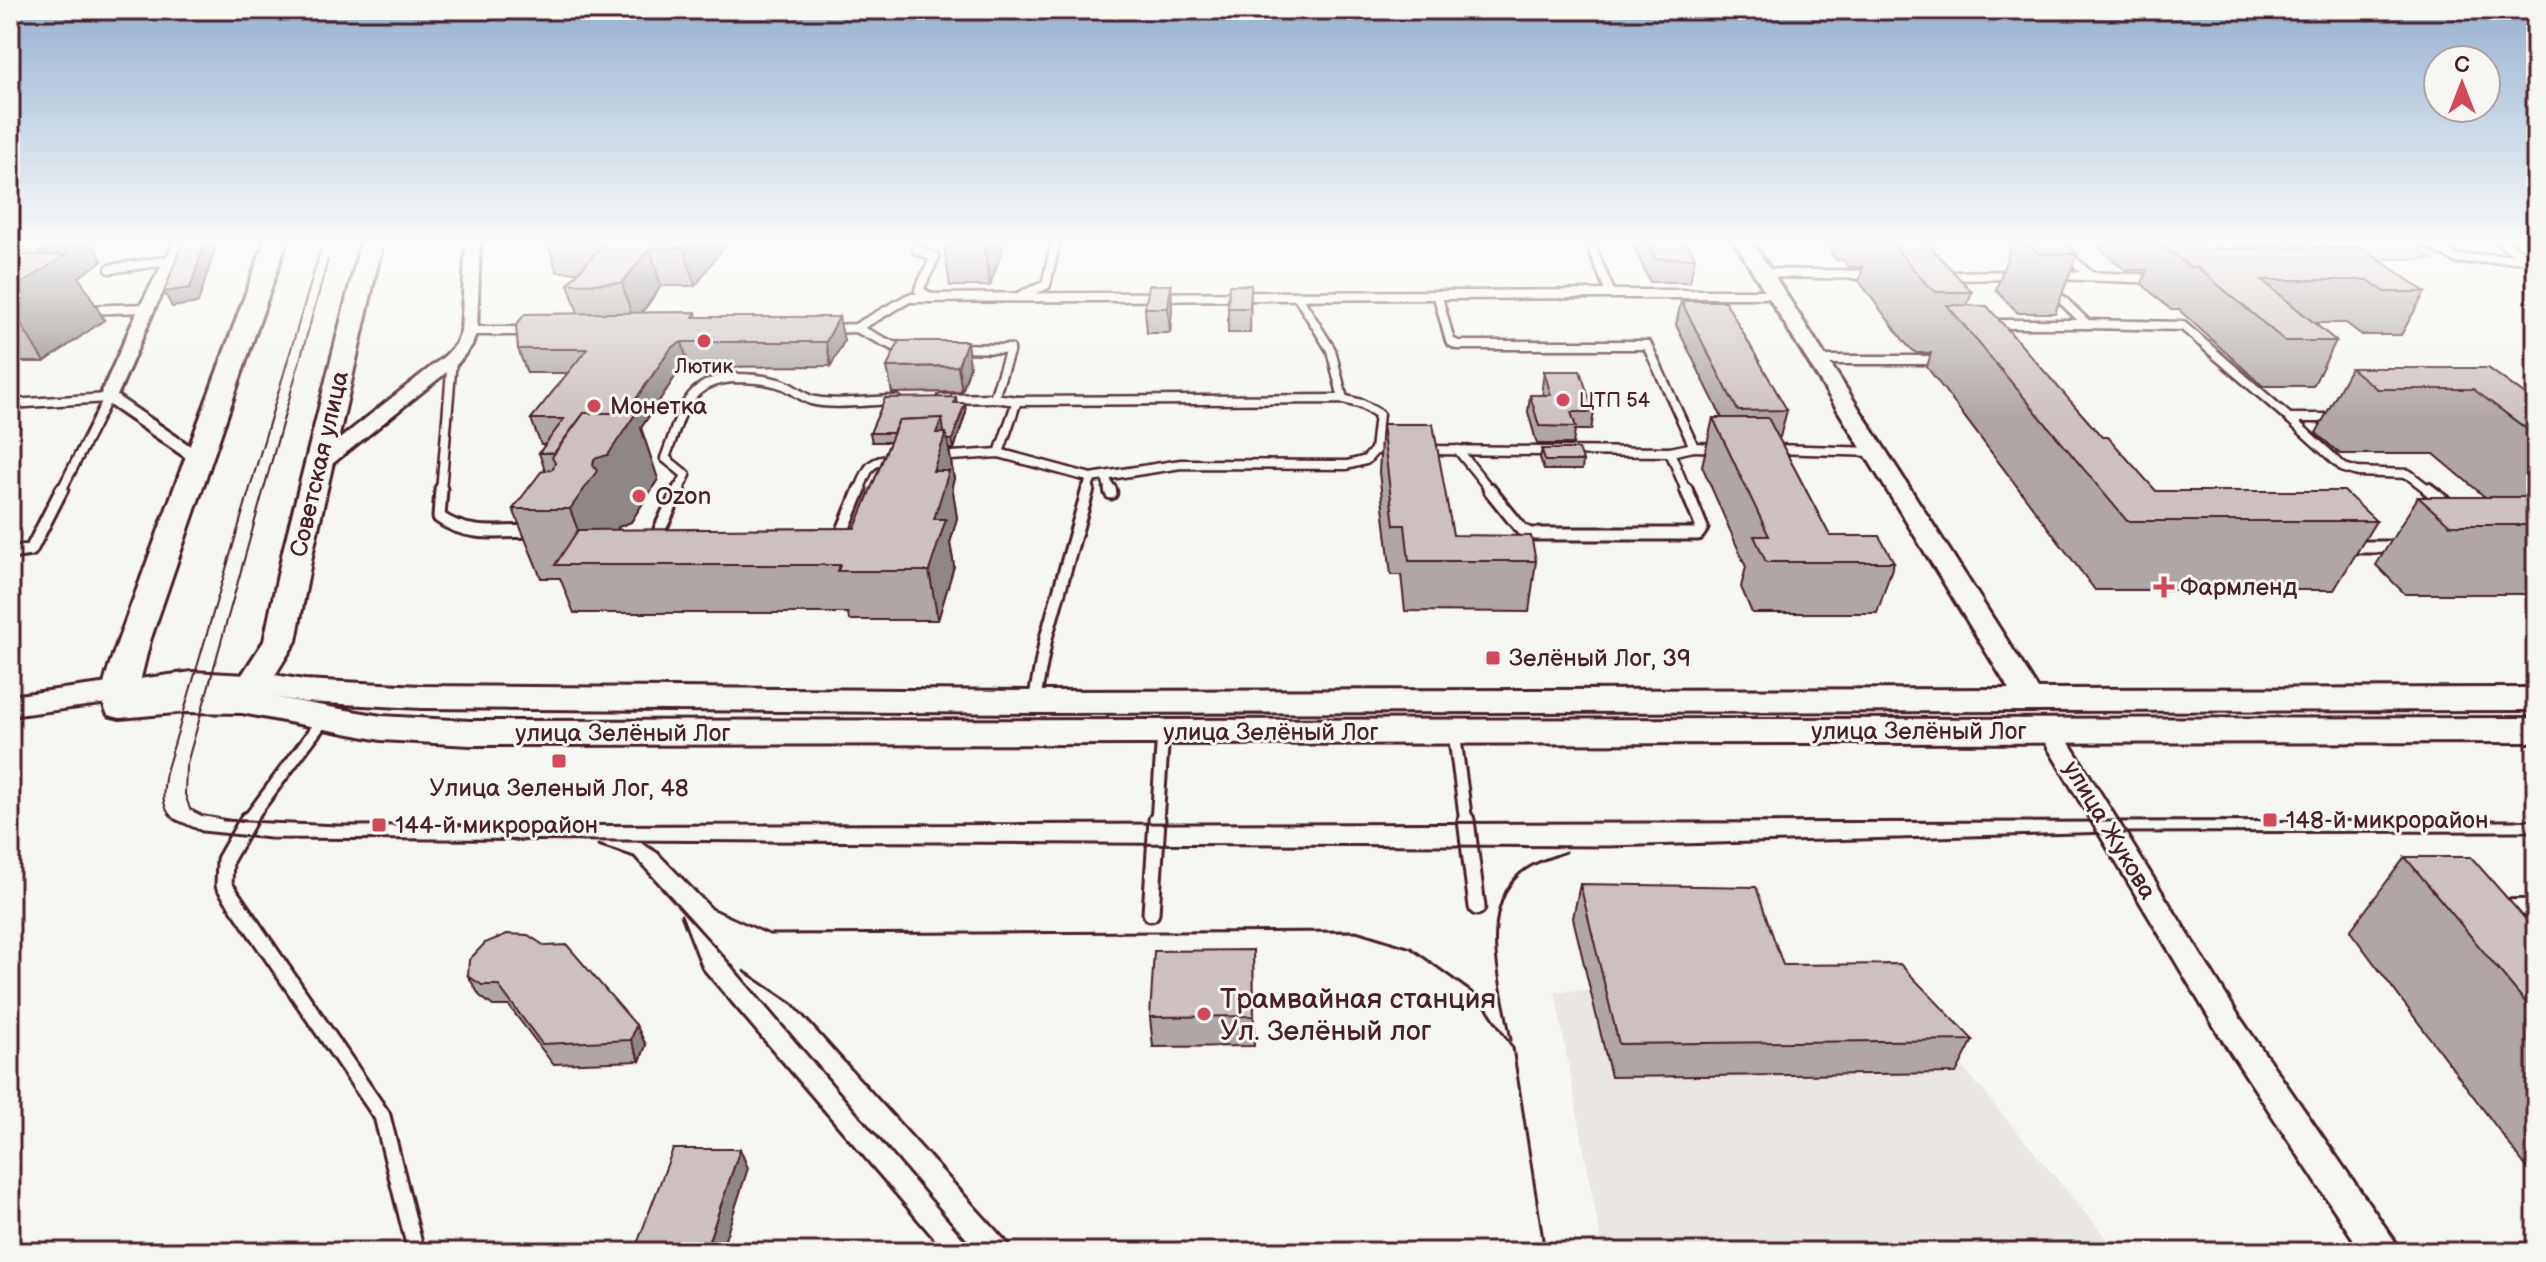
<svg xmlns="http://www.w3.org/2000/svg" width="2546" height="1262" font-family="'Balsamiq Sans',sans-serif">
	<style>
		.built { fill: #e9e6e3 }
		.green { fill: #ddd6d5; stroke: #947a80; stroke-width: 2 }
		.lines { fill: none; stroke-linecap: round; stroke-linejoin: round }
		.service-far2-casing { stroke: #4a1f2b; stroke-width: 13 }
		.service-far1-casing { stroke: #4a1f2b; stroke-width: 17 }
		.service-casing { stroke: #4a1f2b; stroke-width: 21 }
		.minor-casing { stroke: #4a1f2b; stroke-width: 6 }
		.tertiary-casing { stroke: #4a1f2b; stroke-width: 6 }
		.secondary-casing { stroke: #4a1f2b; stroke-width: 6 }
		.service-far2 { stroke: #f6f6f2; stroke-width: 8 }
		.service-far1 { stroke: #f6f6f2; stroke-width: 11 }
		.service { stroke: #f6f6f2; stroke-width: 15 }
		.minor { fill: #f6f6f2; fill-rule: evenodd }
		.tertiary { fill: #f6f6f2; fill-rule: evenodd }
		.secondary { fill: #f6f6f2; fill-rule: evenodd }
		.tram-far1 { stroke: #4a1f2b; stroke-width: 2 }
		.tram { stroke: #4a1f2b; stroke-width: 3 }
		.wall { fill: #afa6a5; stroke: #4a1f2b; stroke-width: 2 }
		.shaded-wall { fill: #8f8786; stroke: #4a1f2b; stroke-width: 2 }
		.building { fill: #ccc1c0; stroke: #4a1f2b; stroke-width: 2 }
		.poi-dot { fill: #d1495b; stroke: #f6f6f2; stroke-width: 3 }
		.labels { text-anchor: middle; stroke-width: 6; stroke-linejoin: round; paint-order: stroke }
		.far-poi-label { font-size: 20px; fill: #4a1f2b; stroke: #f6f6f2 }
		.poi-label { font-size: 24px; fill: #4a1f2b; stroke: #f6f6f2; text-anchor: start }
		.street-label { font-size: 24px; fill: #4a1f2b; stroke: #f6f6f2 }
		.near-poi-label { font-size: 28px; fill: #4a1f2b; stroke: #f6f6f2; text-anchor: start }
	</style>
	<rect width="100%" height="100%" fill="#f6f6f2"/>
	<filter id="ink" filterUnits="userSpaceOnUse"><feTurbulence type="fractalNoise" baseFrequency=".0125" numOctaves="2"/><feDisplacementMap in="SourceGraphic" scale="16" xChannelSelector="R" yChannelSelector="G"/><feConvolveMatrix kernelMatrix="1 2 1 2 8 2 1 2 1" color-interpolation-filters="sRGB"/></filter>
	<g filter="url(#ink)">
		<path class="built" d="M1897 989 2118 1252H1603L1555 991Z"/>
		<path class="green" d="M2308 241H2404L2433 259H2333Z"/>
		<g class="lines">
			<defs>
				<g id="service-far2">
					<path d="M921 241 917 250 935 257 919 290 931 298"/>
					<path d="M1589 241 1611 294H1778"/>
					<path d="M2053 241 2089 275"/>
					<path d="M2220 241 2238 256"/>
					<path d="M2299 241 2321 258"/>
					<path d="M2423 241 2457 259 2525 258 2500 241"/>
					<path d="M110 269 172 260"/>
					<path d="M1764 273 1876 275"/>
					<path d="M2056 275 2159 279"/>
					<path d="M1945 276 2016 275"/>
					<path d="M1022 295 1046 285 1056 241"/>
					<path d="M1298 297 1331 350 1343 399"/>
					<path d="M1438 297 1450 341 1457 345H1647L1694 447 1720 448"/>
					<path d="M83 310 147 308"/>
					<path d="M1990 324H2087L2051 289"/>
					<path d="M2087 324 2183 326 2289 418"/>
					<path d="M856 328 893 346 909 347"/>
					<path d="M828 329 856 328 909 298 1611 294"/>
					<path d="M469 331H531"/>
					<path d="M954 348 1010 349 994 398 1017 401"/>
					<path d="M1820 360H1944"/>
					<path d="M942 399 994 398"/>
					<path d="M10 404 108 398"/>
					<path d="M2336 418H2289L2344 468 2358 472 2408 474 2430 491"/>
					<path d="M1773 449 1876 452"/>
					<path d="M1423 450 1670 452 1694 447"/>
					<path d="M1458 450 1491 491"/>
					<path d="M1670 452 1686 491"/>
					<path d="M999 453 1017 401 1343 399 1362 404 1379 414 1375 450"/>
					<path d="M935 457 999 453 1091 478 1087 491"/>
					<path d="M1106 477 1110 491"/>
					<path d="M1091 478 1181 464 1347 465 1366 460 1375 450H1394"/>
					<path d="M61 491 108 398"/>
					<path d="M441 491 452 359"/>
					<path d="M678 491 686 475 665 458C681 418 683 380 735 378 751 378 769 379 784 385 793 389 801 396 811 400 831 406 874 400 897 400"/>
					<path d="M859 491C869 468 867 461 894 459"/>
				</g>
				<g id="service-far1">
					<path d="M441 489 439 517C467 538 504 531 536 531"/>
					<path d="M1110 489 1111 493"/>
					<path d="M1489 489 1522 530 1530 534H1698L1702 528 1686 489"/>
					<path d="M2428 489 2449 505"/>
					<path d="M660 529 679 489"/>
					<path d="M839 540 860 489"/>
					<path d="M2347 547H2402"/>
					<path d="M10 553 31 550 62 489"/>
					<path d="M1034 702 1046 638 1088 489"/>
					<path d="M1454 732 1466 822"/>
					<path d="M247 822 324 719"/>
					<path d="M1157 822 1163 732"/>
				</g>
				<g id="service">
					<path d="M248 820 225 860 224 885 382 1116 416 1252"/>
					<path d="M1466 820 1477 907"/>
					<path d="M2501 908 2536 907"/>
					<path d="M1151 913 1157 820"/>
				</g>
				<g id="minor">
					<path d="M175 241H189L155 308 117 396 205 456 207 460 205 464 198 466 99 398 139 308Z"/>
					<path d="M466 241H480L477 331 472 345 458 363 327 468H313L311 464 313 460 446 355 456 344 461 331Z"/>
					<path d="M2050 723 2058 725 2240 1018 2394 1240 2399 1252H2362L2220 1036 2038 731 2042 725Z"/>
				</g>
				<g id="tertiary">
					<path d="M1734 241H1752L2045 700 2040 707 2030 710 2020 707Z"/>
					<path d="M192 672 266 676 271 683 266 690 256 693 192 692 10 716V696Z"/>
				</g>
				<path id="secondary" d="M265 241H287L150 641 137 694 186 690H232L264 641 283 551 361 241H383L313 551 296 641 275 675 304 680 421 686 1034 691 2536 688V710L1034 713 421 708 304 702 272 697 381 716 470 721 2536 718V742L470 745 381 740 242 713 186 712 120 718 108 715C95 694 111 663 118 641Z"/>
			</defs>
			<use href="#service-far2" class="service-far2-casing"/>
			<use href="#service-far1" class="service-far1-casing"/>
			<use href="#service" class="service-casing"/>
			<use href="#minor" class="minor-casing"/>
			<use href="#tertiary" class="tertiary-casing"/>
			<use href="#secondary" class="secondary-casing"/>
			<use href="#service-far2" class="service-far2"/>
			<use href="#service-far1" class="service-far1"/>
			<use href="#service" class="service"/>
			<use href="#minor" class="minor"/>
			<use href="#tertiary" class="tertiary"/>
			<use href="#secondary" class="secondary"/>
			<g class="tram-far1">
				<path d="M177 822C159 809 163 792 166 772L323 241"/>
				<path d="M242 822 202 815 190 809 185 794 186 767 328 260"/>
				<path d="M1654 822 2536 820"/>
			</g>
			<g class="tram">
				<path d="M175 820 202 832 270 839 1607 847 2112 833 2536 832"/>
				<path d="M223 820 339 825 2517 820"/>
				<path d="M642 842 658 852 712 908 769 934 1356 931 1411 948 1480 998 1513 1048 1545 1252"/>
				<path d="M598 845 634 857 727 960 976 1252"/>
				<path d="M681 915 702 969 934 1240 953 1252"/>
				<path d="M744 971 793 1004 1007 1241 1013 1252"/>
				<path d="M1511 1040C1503 992 1480 925 1512 882 1525 864 1547 859 1566 852"/>
			</g>
		</g>
		<g class="wall">
			<path d="M10 241 102 261 79 277 104 320 44 362H12L10 364Z"/>
			<path d="M547 241H728L695 286H661L642 313 696 312 697 317H839L844 341 831 366 689 367 679 371 641 428 658 479 631 522 618 527V530L855 528 890 442H872L870 433 956 397 957 403 966 412 954 449H949L954 479 952 485 957 518 950 543 954 566 938 620H849L848 613H574L560 578H541L513 509 545 470 539 453 545 445H541L531 419 568 373H527L518 349 578 313 568 284 578 272H557Z"/>
			<path d="M943 241H1005L990 286H950Z"/>
			<path d="M1631 241H1685L1695 258 1690 282H1650Z"/>
			<path d="M1823 241H1925L1972 292 1967 306 2156 491 2376 521 2334 590H2095L1927 367 1931 353H1916L1907 345 1859 281 1863 267H1849L1843 260H1836Z"/>
			<path d="M2013 241H2063L2077 254 2055 313H2018L1996 290Z"/>
			<path d="M2091 241H2169V242L2206 249 2253 248 2244 241H2304L2301 248 2425 292 2401 335H2362L2346 323H2314L2336 341 2313 386H2263L2179 310H2171L2142 284 2147 270H2125Z"/>
			<path d="M1171 285 1172 309 1170 333H1147L1145 308Z"/>
			<path d="M1251 285 1250 333H1228V308Z"/>
			<path d="M1681 301 1787 410 1780 437H1778L1830 536 1894 562 1877 613H1752L1741 587 1746 567 1702 466 1713 418H1722L1676 325Z"/>
			<path d="M970 366 962 392 892 393 887 367Z"/>
			<path d="M2351 368H2488L2536 403V594H2405L2376 565 2418 497H2485L2434 454H2340L2316 433Z"/>
			<path d="M1544 371 1594 412 1591 430H1575L1573 444H1537L1528 412 1530 395H1544L1542 388Z"/>
			<path d="M1382 424 1453 535 1536 561 1529 612 1405 611 1401 575H1391L1379 472Z"/>
			<path d="M1542 449 1583 461 1582 470H1544L1540 458Z"/>
			<path d="M2405 857 2536 931V1180L2350 931Z"/>
			<path d="M1580 884 1783 965 1973 1040 1956 1073 1611 1077 1573 918Z"/>
			<path d="M1253 950 1254 1046 1153 1047 1150 1017Z"/>
			<path d="M468 976 636 1025 646 1045 640 1061 553 1064 509 1006H493L480 996Z"/>
		</g>
		<g class="shaded-wall">
			<path d="M58 241H91L102 261 79 277 104 320 44 362 10 306V291L21 264Z"/>
			<path d="M206 241H211L215 249 198 303 172 307 164 292Z"/>
			<path d="M689 241H728L695 286 684 248Z"/>
			<path d="M983 241H1005L990 286Z"/>
			<path d="M650 248 661 286 634 323 622 283Z"/>
			<path d="M1171 285 1172 309 1170 333 1168 308Z"/>
			<path d="M839 317 844 341 831 366 826 342Z"/>
			<path d="M967 341 970 366 962 392 958 366Z"/>
			<path d="M682 342 689 367 679 371 641 428 658 479 631 522 618 527 621 538 591 565 570 509 593 465 594 459 672 347Z"/>
			<path d="M965 403 966 412 954 449 952 440Z"/>
			<path d="M10 411 20 426 10 434Z"/>
			<path d="M942 418 946 433 954 479 952 485 957 518 950 543 954 566 938 620 929 571 936 433Z"/>
			<path d="M636 1025 646 1045 640 1061 631 1040Z"/>
			<path d="M740 1149 748 1168 721 1252H705Z"/>
		</g>
		<g class="building">
			<path d="M10 241H58L36 255H10Z"/>
			<path d="M183 241H206L190 288 164 292Z"/>
			<path d="M606 241H689L684 248H650L622 283 568 284Z"/>
			<path d="M1646 241H1685L1695 258 1655 259Z"/>
			<path d="M1890 241H1925L1972 292H1936L1926 284Z"/>
			<path d="M2026 241H2063L2077 254H2039Z"/>
			<path d="M2197 242 2206 249 2362 248 2425 292H2385L2368 280H2262L2336 341H2285L2197 267H2190L2159 243Z"/>
			<path d="M10 255H66L10 291Z"/>
			<path d="M1149 285H1171L1168 308H1145Z"/>
			<path d="M1229 285H1251L1250 308H1228Z"/>
			<path d="M1681 301H1725L1787 410 1738 411Z"/>
			<path d="M1947 305 1987 306 2102 437H2108L2156 491H2344L2376 521H2127Z"/>
			<path d="M696 312 693 317H839L826 342H682L672 347 626 413H584L554 453H539L564 419H531L587 349H518L516 325 525 314Z"/>
			<path d="M899 341H967L958 366 887 367Z"/>
			<path d="M2351 368H2488L2536 403V436L2473 389H2377Z"/>
			<path d="M1544 371H1580L1594 412H1571L1576 427 1539 426 1530 395H1551Z"/>
			<path d="M956 397 954 403H965L952 440H947L946 433H944L942 418 899 420 893 433H870L885 398Z"/>
			<path d="M584 413H636L608 455 594 459 593 465 597 471 570 509H513L541 472 553 469 555 463 552 457Z"/>
			<path d="M942 418 936 433H946L933 471H949L934 519H946L929 571H838L840 565H555L578 530 855 528 899 420Z"/>
			<path d="M1713 418H1768L1830 536H1879L1894 562H1766L1754 536H1769Z"/>
			<path d="M1382 424H1433L1453 535 1531 536 1536 561H1409L1405 525H1394Z"/>
			<path d="M1542 449H1579L1583 461H1545Z"/>
			<path d="M2418 497H2536V525H2450Z"/>
			<path d="M2405 857H2471L2536 931V1015Z"/>
			<path d="M1580 884 1756 887 1783 965 1900 964 1973 1040 1619 1044Z"/>
			<path d="M507 934 528 935 545 946 567 945 636 1025 631 1040 542 1044 498 985H482L468 976 469 960 485 943Z"/>
			<path d="M1253 950 1254 1016 1150 1017 1154 951Z"/>
			<path d="M673 1149H740L705 1252H634Z"/>
		</g>
	</g>
	<linearGradient id="sky" x2="0" y2="1"><stop stop-color="#96b1d1"/><stop offset="0.58" stop-color="#fbfbf9"/><stop offset="1" stop-color="#fbfbf9" stop-opacity="0"/></linearGradient>
	<rect width="2546" height="418" fill="url(#sky)"/>
	<g class="poi-dot">
		<circle cx="704" cy="341" r="8"/>
		<circle cx="1563" cy="400" r="8"/>
		<circle cx="594" cy="406" r="8"/>
		<circle cx="639" cy="496" r="8"/>
		<path d="M2160 575h8v8h8v8h-8v8h-8v-8h-8v-8h8z"/>
		<rect x="1485" y="650" width="16" height="16" rx="4"/>
		<rect x="551" y="753" width="16" height="16" rx="4"/>
		<rect x="2262" y="812" width="16" height="16" rx="4"/>
		<rect x="371" y="817" width="16" height="16" rx="4"/>
		<circle cx="1204" cy="1014" r="8"/>
	</g>
	<g class="labels">
		<g class="far-poi-label">
			<text x="704" y="373">Лютик</text>
			<text x="1579" y="407" text-anchor="start">ЦТП 54</text>
		</g>
		<g class="poi-label">
			<text x="610" y="414">Монетка</text>
			<text x="655" y="504">Ozon</text>
			<text x="2180" y="595">Фармленд</text>
			<text x="1509" y="666">Зелёный Лог, 39</text>
			<text x="559" y="796" text-anchor="middle">Улица Зеленый Лог, 48</text>
			<text x="2286" y="828">148-й микрорайон</text>
			<text x="395" y="833">144-й микрорайон</text>
		</g>
		<g class="street-label">
			<text transform="translate(319 464) rotate(-77)" y="8">Советская улица</text>
			<text x="1919" y="739">улица Зелёный Лог</text>
			<text x="1271" y="740">улица Зелёный Лог</text>
			<text x="623" y="741">улица Зелёный Лог</text>
			<text transform="translate(2110 830) rotate(59)" y="8">улица Жукова</text>
		</g>
		<g class="near-poi-label">
			<text x="1220" y="1008">Трамвайная станция<tspan x="1220" dy="32">Ул. Зелёный лог</tspan></text>
		</g>
	</g>
	<rect width="2546" height="1262" fill="none" stroke="#f6f6f2" stroke-width="40"/>
	<rect x="20" y="20" width="2506" height="1222" fill="none" stroke="#4a1f2b" stroke-width="3" filter="url(#ink)"/>
	<g transform="translate(2462 84)"><circle r="38" fill="#f6f6f2" stroke="#b1a0a2" stroke-width="2"/>
	<path d="M0-6L14 30L0 20L-14 30Z" fill="#d1495b"/>
	<text y="-12" font-size="22" font-weight="bold" text-anchor="middle" fill="#4a1f2b">С</text>
	</g>
</svg>
